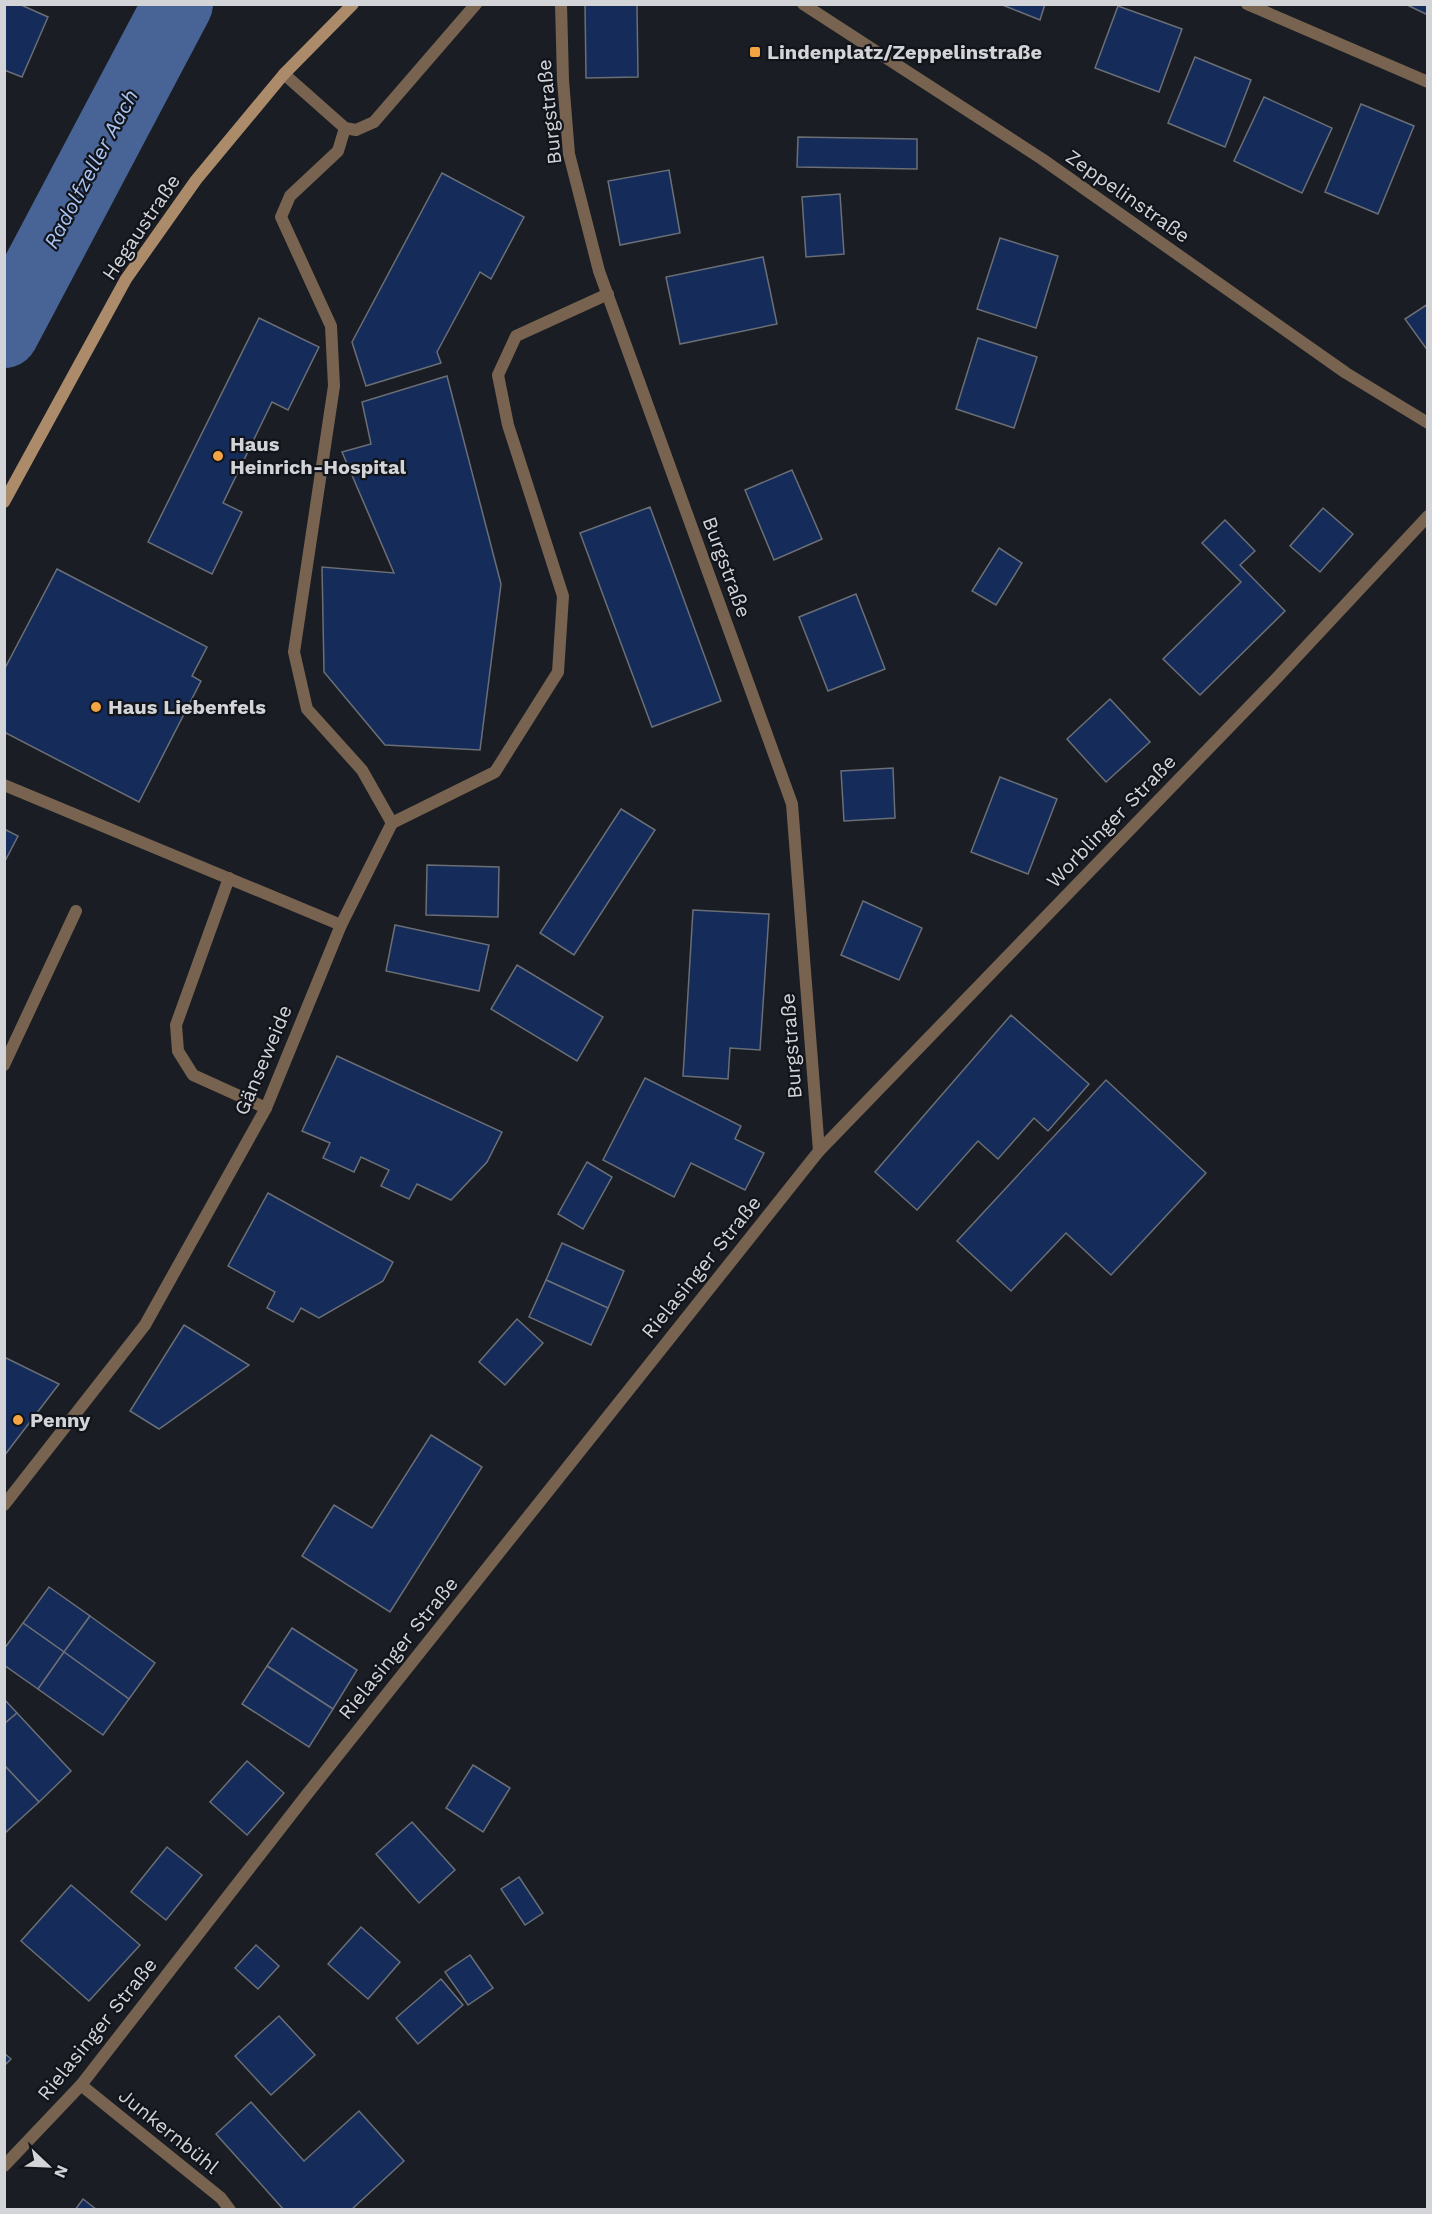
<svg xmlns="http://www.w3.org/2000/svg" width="1432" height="2214" font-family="'Work Sans',sans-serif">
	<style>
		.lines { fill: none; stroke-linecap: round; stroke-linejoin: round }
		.river { stroke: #486396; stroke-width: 70 }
		.building { fill: #152c5b; stroke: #6a6e75; stroke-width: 1.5 }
		.lane { stroke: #77634f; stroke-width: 12 }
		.street { stroke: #77634f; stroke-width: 12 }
		.secondary { stroke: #ab8b6a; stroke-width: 12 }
		.poi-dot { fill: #f3a443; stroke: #11141a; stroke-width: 2 }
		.labels { text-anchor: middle; stroke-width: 4.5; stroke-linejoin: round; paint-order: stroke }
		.poi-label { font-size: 20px; font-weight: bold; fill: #d2d4d8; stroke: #11141a; text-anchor: start }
		.street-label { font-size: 20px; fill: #d2d4d8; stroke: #11141a }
		.water-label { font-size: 21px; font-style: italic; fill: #aac4f2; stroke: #11141a }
	</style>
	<rect width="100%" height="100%" fill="#1a1d23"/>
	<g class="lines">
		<path class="river" d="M4 333 178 4"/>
	</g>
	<g class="building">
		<path d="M4 4H19L48 17 22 77 4 70Z"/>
		<path d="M585 4H637L638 77 586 78Z"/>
		<path d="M1000 4H1045L1040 20Z"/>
		<path d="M1405 4H1428V15Z"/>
		<path d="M1118 6 1182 29 1159 92 1095 68Z"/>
		<path d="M1195 57 1251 80 1225 147 1168 123Z"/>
		<path d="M1264 97 1332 128 1302 193 1234 161Z"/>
		<path d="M1361 104 1414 126 1378 214 1325 192Z"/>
		<path d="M798 137 917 139V169L797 167Z"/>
		<path d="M669 170 680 233 620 245 608 181Z"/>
		<path d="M442 173 524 217 491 279 480 272 437 352 441 363 366 386 352 342Z"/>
		<path d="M840 194 844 254 806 257 802 197Z"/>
		<path d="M1000 238 1058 256 1036 328 977 309Z"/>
		<path d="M763 257 777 324 680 344 666 277Z"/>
		<path d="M1428 304V351L1405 319Z"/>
		<path d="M259 318 319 347 288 410 272 402 223 503 242 512 212 574 148 542Z"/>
		<path d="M978 338 1037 357 1014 428 956 409Z"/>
		<path d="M447 376 501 584 480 750 385 745 324 672 322 567 394 573 342 452 371 444 362 402Z"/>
		<path d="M792 470 822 539 774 560 745 490Z"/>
		<path d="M650 507 721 701 652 727 580 533Z"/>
		<path d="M1323 508 1353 534 1320 572 1290 546Z"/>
		<path d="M1225 520 1255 551 1240 565 1285 611 1200 695 1163 659 1241 582 1202 543Z"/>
		<path d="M999 548 1022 563 996 605 972 591Z"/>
		<path d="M57 569 207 647 192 676 201 681 139 802 4 732V670Z"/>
		<path d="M856 594 885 669 828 691 799 617Z"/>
		<path d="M1110 699 1150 742 1106 782 1067 739Z"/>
		<path d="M893 768 895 818 844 821 841 771Z"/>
		<path d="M1000 777 1057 799 1028 874 971 852Z"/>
		<path d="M621 809 655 830 574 955 540 933Z"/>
		<path d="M4 829 18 836 4 863Z"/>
		<path d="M427 865 499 867 498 917 426 915Z"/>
		<path d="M863 901 922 928 899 980 841 955Z"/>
		<path d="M693 910 769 914 760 1050 730 1048 728 1079 683 1076Z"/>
		<path d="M395 925 489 945 479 991 386 971Z"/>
		<path d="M517 965 603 1017 577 1061 491 1009Z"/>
		<path d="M1011 1015 1089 1084 1048 1131 1034 1118 998 1159 978 1141 917 1210 875 1172Z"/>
		<path d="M337 1056 502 1132 487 1162 451 1200 417 1184 409 1199 381 1186 389 1170 361 1157 354 1172 323 1158 330 1143 302 1131Z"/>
		<path d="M645 1078 741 1126 735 1139 764 1153 745 1190 691 1163 674 1197 603 1160Z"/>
		<path d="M1106 1080 1206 1173 1111 1275 1066 1233 1011 1291 957 1241Z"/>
		<path d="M587 1162 612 1177 583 1229 558 1214Z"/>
		<path d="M268 1193 393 1262 383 1281 319 1318 301 1308 293 1322 267 1308 275 1292 228 1266Z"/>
		<path d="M562 1243 624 1271 608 1308 546 1280Z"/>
		<path d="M546 1280 608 1308 591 1345 529 1317Z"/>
		<path d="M517 1319 543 1343 505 1385 479 1362Z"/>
		<path d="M184 1325 249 1365 159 1429 130 1411Z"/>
		<path d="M4 1357 59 1384 4 1456Z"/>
		<path d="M431 1435 482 1467 390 1612 302 1556 334 1505 372 1528Z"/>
		<path d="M49 1587 90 1616 64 1652 23 1623Z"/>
		<path d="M90 1616 155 1663 129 1699 64 1652Z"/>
		<path d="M23 1623 64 1652 38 1689 4 1665V1649Z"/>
		<path d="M292 1628 357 1670 333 1709 267 1666Z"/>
		<path d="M64 1652 129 1699 103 1735 38 1689Z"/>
		<path d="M267 1666 333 1709 309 1747 242 1704Z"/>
		<path d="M4 1699 17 1713 4 1724Z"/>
		<path d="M17 1713 71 1771 39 1802 4 1765V1724Z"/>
		<path d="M247 1761 284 1793 247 1835 210 1802Z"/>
		<path d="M4 1765 39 1802 6 1832 4 1831Z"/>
		<path d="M473 1765 510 1788 483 1832 446 1808Z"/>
		<path d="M412 1822 455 1870 419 1903 376 1854Z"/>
		<path d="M167 1847 202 1875 166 1920 131 1892Z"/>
		<path d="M519 1877 543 1913 525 1925 501 1889Z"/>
		<path d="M71 1885 140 1945 89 2001 21 1941Z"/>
		<path d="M361 1927 400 1962 368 1999 328 1964Z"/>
		<path d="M256 1945 279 1966 258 1989 235 1968Z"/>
		<path d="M470 1955 493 1988 468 2005 445 1972Z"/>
		<path d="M441 1979 463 2005 418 2044 396 2018Z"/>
		<path d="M279 2016 315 2055 271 2095 235 2056Z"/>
		<path d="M4 2053 11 2059 4 2066Z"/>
		<path d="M251 2102 304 2161 359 2111 404 2161 351 2210H284L216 2134Z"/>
		<path d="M83 2199 97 2210H75Z"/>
	</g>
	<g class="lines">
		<g class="lane">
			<path d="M345 128 338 151 290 196 281 217 331 326 334 386 294 652 307 709 362 770 392 823 495 772 558 672 563 596 508 425 498 375 516 336 608 294"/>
			<path d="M229 878 176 1025 178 1051 193 1075 266 1108"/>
			<path d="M341 925 392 823"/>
			<path d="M4 1065 76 911"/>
		</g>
		<g class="street">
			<path d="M561 4 563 80 569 154 599 271 792 804 819 1151"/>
			<path d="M803 4 1042 159 1346 373 1428 423"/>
			<path d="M1247 4 1428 82"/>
			<path d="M284 74 345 128 356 130 374 122 476 4"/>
			<path d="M4 785 341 925 266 1108 145 1325 4 1505"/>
			<path d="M81 2085 221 2198 230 2210"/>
			<path d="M4 2166 81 2085 308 1793 819 1151 1273 682 1428 516"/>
		</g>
		<path class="secondary" d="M4 502 126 279 196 180 284 74 353 4"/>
	</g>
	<g class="poi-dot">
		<rect x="749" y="46" width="12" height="12" rx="3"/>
		<circle cx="218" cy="456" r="6"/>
		<circle cx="96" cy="707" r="6"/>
		<circle cx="18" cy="1420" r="6"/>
	</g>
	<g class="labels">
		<g class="poi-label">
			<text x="767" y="59">Lindenplatz/Zeppelinstraße</text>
			<text x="230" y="451">Haus<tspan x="230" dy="23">Heinrich-Hospital</tspan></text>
			<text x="108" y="714">Haus Liebenfels</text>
			<text x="30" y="1427">Penny</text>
		</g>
		<g class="street-label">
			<text transform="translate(549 112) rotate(-96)" y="7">Burgstraße</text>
			<text transform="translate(1128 196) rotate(35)" y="7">Zeppelinstraße</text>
			<text transform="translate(141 227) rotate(-56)" y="7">Hegaustraße</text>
			<text transform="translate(727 567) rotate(70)" y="7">Burgstraße</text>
			<text transform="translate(1111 821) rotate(-46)" y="7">Worblinger Straße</text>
			<text transform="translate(791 1046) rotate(-94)" y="7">Burgstraße</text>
			<text transform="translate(263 1060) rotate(-67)" y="7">Gänseweide</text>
			<text transform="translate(701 1267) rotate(-51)" y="7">Rielasinger Straße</text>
			<text transform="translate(398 1648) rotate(-51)" y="7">Rielasinger Straße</text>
			<text transform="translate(97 2029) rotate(-51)" y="7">Rielasinger Straße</text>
			<text transform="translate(169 2131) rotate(39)" y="7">Junkernbühl</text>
		</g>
		<g class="water-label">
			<text transform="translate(91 169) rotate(-62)" y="7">Radolfzeller Aach</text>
		</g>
	</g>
	<rect width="1432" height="2214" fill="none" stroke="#d2d4d8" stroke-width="12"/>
	<g transform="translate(48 2166) rotate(113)" stroke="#11141a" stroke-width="4.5" paint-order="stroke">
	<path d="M0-4.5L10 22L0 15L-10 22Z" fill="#d2d4d8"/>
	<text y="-9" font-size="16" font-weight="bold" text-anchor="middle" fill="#d2d4d8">N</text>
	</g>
</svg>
